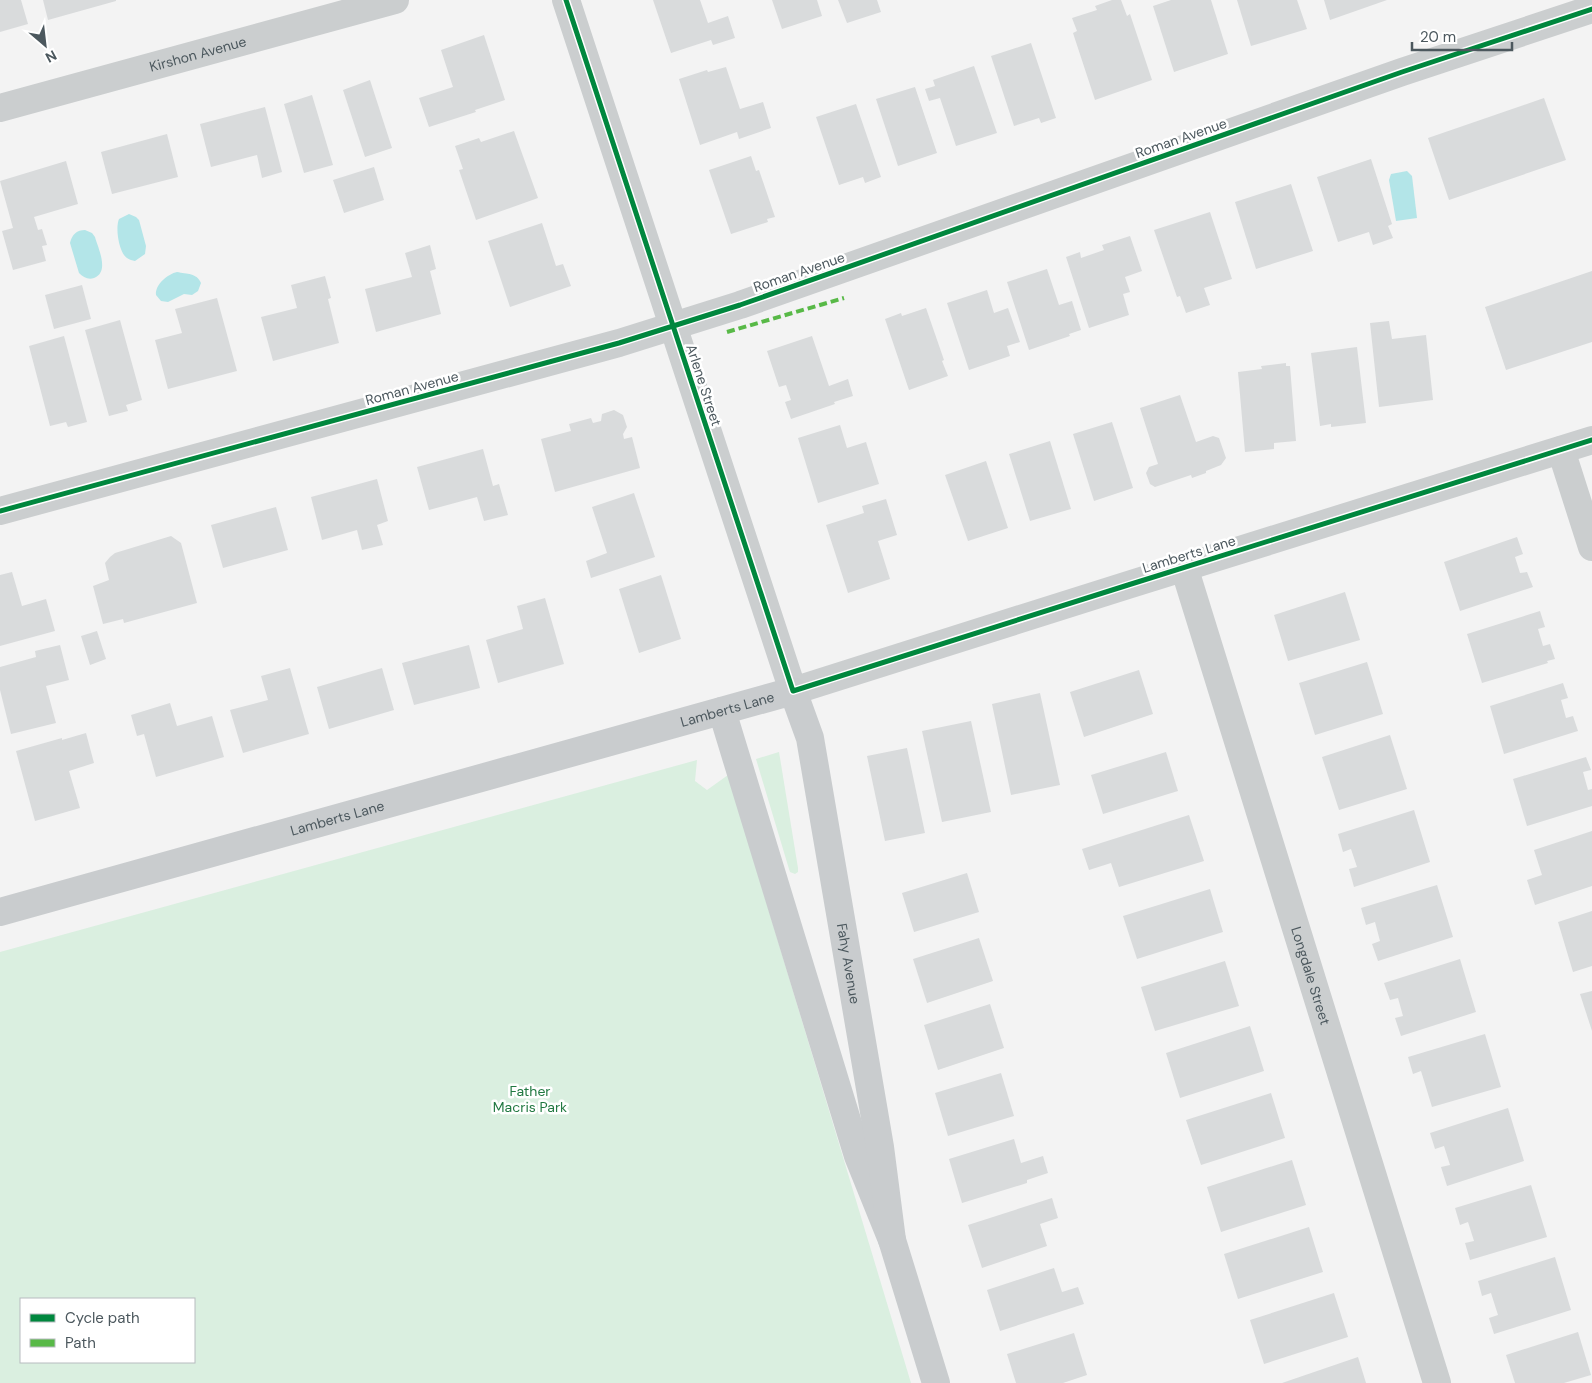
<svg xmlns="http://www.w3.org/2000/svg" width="1592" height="1383" font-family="'DM Sans',sans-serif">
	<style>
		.green { fill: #daefe0; fill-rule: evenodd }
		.water { fill: #b3e5e8 }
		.building { fill: #d9dbdc }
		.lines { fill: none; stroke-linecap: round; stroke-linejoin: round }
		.minor { stroke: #cbcecf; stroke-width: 28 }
		.major { stroke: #c9ccce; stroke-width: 28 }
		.quiet { stroke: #58b947; stroke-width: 4; stroke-dasharray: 8 4; stroke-linecap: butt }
		.cycleway-casing { stroke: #fff; stroke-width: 8 }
		.cycleway { stroke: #00873e; stroke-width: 5 }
		.labels { text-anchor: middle; stroke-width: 5; stroke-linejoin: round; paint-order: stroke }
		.street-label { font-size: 14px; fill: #4c585e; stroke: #fff }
		.park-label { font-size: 14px; fill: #227942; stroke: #fff }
	</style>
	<rect width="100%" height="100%" fill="#f3f3f3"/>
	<g class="green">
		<path d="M779 752 798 868V872L795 874 790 872 789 869 756 759Z"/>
		<path d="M697 760 695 781 707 790 728 775 911 1383H0V952ZM21 1299H194V1362H21Z"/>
	</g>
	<g class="water">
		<path d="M1407 171 1412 176 1417 218 1396 221 1389 180 1391 174Z"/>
		<path d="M129 214 136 217 139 220 146 246 145 254 135 261C132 260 130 260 127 258 119 253 115 228 119 219Z"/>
		<path d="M85 230 92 233 95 237C98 248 110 272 94 278 88 280 83 277 79 273L70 243C72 234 77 230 85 230Z"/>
		<path d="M177 272C187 274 197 273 201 283L198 291 192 295 184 294 168 302 161 301 156 295C155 284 168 274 177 272Z"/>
	</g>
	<g class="building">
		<path d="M0 0H21L28 24 0 32Z"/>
		<path d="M43 0H116V1L48 20Z"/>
		<path d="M653 0H700L708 23 728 16 735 38 713 45 711 40 671 53Z"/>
		<path d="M772 0H817L822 16 782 29Z"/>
		<path d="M838 0H877L881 12 847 23Z"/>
		<path d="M1112 0H1121L1127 16 1130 14 1152 80 1095 100 1073 33 1077 31 1072 18 1097 10 1095 6Z"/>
		<path d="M1171 0H1211L1228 54 1174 72 1153 6Z"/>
		<path d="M1237 0H1297L1307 29 1251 46Z"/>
		<path d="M1324 0H1387L1330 20Z"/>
		<path d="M484 35 505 100 475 110 476 112 429 127 419 98 453 87 441 50Z"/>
		<path d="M1031 43 1056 118 1041 123 1039 118 1014 126 991 56Z"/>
		<path d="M974 66 997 133 956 146 940 98 929 101 925 89 935 86 933 80Z"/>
		<path d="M726 67 740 109 763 102 771 128 739 139 737 132 700 145 679 79 707 70 708 72Z"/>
		<path d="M370 80 392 148 365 157 343 90Z"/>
		<path d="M915 87 937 153 898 166 876 99Z"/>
		<path d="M312 95 333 165 304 173 284 104Z"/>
		<path d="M1544 98 1566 160 1449 200 1428 138Z"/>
		<path d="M856 104 881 177 865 183 863 177 839 185 816 117Z"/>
		<path d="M265 107 282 172 262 178 257 155 211 167 200 124Z"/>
		<path d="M514 131 538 198 476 220 459 170 463 169 455 146 479 138 481 142Z"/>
		<path d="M167 134 178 177 112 194 101 152Z"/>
		<path d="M751 156 756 171 759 170 775 217 767 219 768 222 731 234 709 170Z"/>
		<path d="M1371 159 1392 224 1388 226 1393 238 1373 245 1369 232 1338 242 1317 177Z"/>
		<path d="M66 161 78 204 34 217 38 230 42 229 47 245 42 246 46 261 13 270 2 231 13 228 0 181Z"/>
		<path d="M374 167 384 200 344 213 333 180Z"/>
		<path d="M1291 184 1313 251 1256 269 1235 202Z"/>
		<path d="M1210 212 1232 279 1204 288 1210 305 1186 313 1180 296 1177 297 1154 230Z"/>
		<path d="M542 223 556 266 563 264 571 286 510 307 488 241Z"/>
		<path d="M1130 236 1142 271 1125 277 1130 292 1123 294 1129 315 1089 328 1066 257 1080 252 1081 258 1104 250 1102 245Z"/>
		<path d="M430 245 436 269 430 271 441 314 376 332 365 289 412 277 405 253Z"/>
		<path d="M1047 269 1059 305 1072 301 1081 330 1069 334 1070 336 1029 350 1007 282Z"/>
		<path d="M1592 271V342L1506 370 1485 307Z"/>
		<path d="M325 276 331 298 328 299 339 343 273 361 261 317 297 308 291 285Z"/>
		<path d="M82 285 91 319 54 329 45 295Z"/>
		<path d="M987 290 994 313 1008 308 1020 342 1007 346 1010 356 969 370 947 303Z"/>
		<path d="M217 298 237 371 168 389 155 340 182 333 175 309Z"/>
		<path d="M926 308 944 360 942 361 948 376 909 390 885 319 901 313 902 316Z"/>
		<path d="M120 320 142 400 126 405 128 411 109 416 85 330Z"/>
		<path d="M1389 321 1392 339 1426 335 1433 400 1379 407 1370 323Z"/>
		<path d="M64 336 87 422 68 427 66 422 50 426 29 346Z"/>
		<path d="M812 336 829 386 848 379 853 396 834 402 835 404 791 419 785 402 791 400 786 385 779 387 767 351Z"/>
		<path d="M1357 347 1366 423 1331 427V424L1320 426 1311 353Z"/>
		<path d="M1286 363V366H1290L1296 441 1274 443V449L1245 452 1238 372 1262 369 1261 366Z"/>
		<path d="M1180 395 1196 442 1213 436 1219 438 1226 458 1221 465 1206 471V473L1192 478 1191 475 1155 487 1150 484 1146 473 1149 467 1158 464 1140 408Z"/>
		<path d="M614 410 623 415 627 427 623 434 624 439 632 437 640 468 555 492 541 439 571 431 569 424 591 418 593 423 601 421 602 414Z"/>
		<path d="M1112 422 1133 488 1094 501 1073 434Z"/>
		<path d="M840 425 847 448 866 442 879 484 818 503 798 438Z"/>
		<path d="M1050 441 1071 509 1030 521 1009 454Z"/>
		<path d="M483 449 493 486 499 484 508 515 484 521 477 497 429 510 417 467Z"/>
		<path d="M986 461 1008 528 968 541 945 475Z"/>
		<path d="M377 479 388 521 377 525 383 545 362 550 357 530 322 540 311 497Z"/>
		<path d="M634 493 655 557 591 578 586 561 607 553 592 507Z"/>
		<path d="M886 499 897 535 878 541 890 579 848 593 826 525 864 513 862 506Z"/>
		<path d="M276 507 288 550 223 568 211 525Z"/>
		<path d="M171 536 181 543 197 603 124 623 123 619 103 624 93 586 109 580 105 563 110 557 115 553Z"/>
		<path d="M1517 537 1523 554 1515 557 1520 573 1527 572 1533 587 1460 611 1444 562Z"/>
		<path d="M12 572 22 606 46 599 55 631 0 646V575Z"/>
		<path d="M661 575 681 639 639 653 619 589Z"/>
		<path d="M1345 592 1360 640 1288 661 1274 615Z"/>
		<path d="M545 598 564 664 498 683 486 640 523 629 517 606Z"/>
		<path d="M1540 611 1545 627 1538 629 1541 639 1543 646 1550 644 1555 659 1547 661 1548 663 1482 683 1467 634Z"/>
		<path d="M97 631 106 659 90 665 81 636Z"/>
		<path d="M60 645 69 680 46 686 56 723 11 734 0 690V667L36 657 35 651Z"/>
		<path d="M469 645 480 688 414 705 402 663Z"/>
		<path d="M1367 662 1383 714 1315 735 1299 683Z"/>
		<path d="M290 668 309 734 243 753 230 710 268 700 261 676Z"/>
		<path d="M382 668 394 710 329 729 317 687Z"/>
		<path d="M1139 670 1153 714 1084 737 1070 692Z"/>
		<path d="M1563 683 1568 698 1561 700 1566 718 1573 716 1578 731 1504 754 1490 706Z"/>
		<path d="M1040 693 1060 785 1011 795 992 704Z"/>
		<path d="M170 703 177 726 212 716 224 757 156 777 144 734 137 736 131 715Z"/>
		<path d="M971 721 991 812 942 822 922 731Z"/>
		<path d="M86 733 94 763 69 771 80 808 35 821 16 751 62 738V740Z"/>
		<path d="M1390 735 1407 789 1339 810 1322 757Z"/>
		<path d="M907 748 925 833 885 841 867 756Z"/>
		<path d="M1166 752 1178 791 1103 814 1091 775Z"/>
		<path d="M1586 757 1591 770 1583 772 1588 790 1592 789V806L1527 826 1513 779Z"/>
		<path d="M1414 810 1430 862 1354 887 1349 869 1357 867 1351 849 1343 852 1338 834Z"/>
		<path d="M1189 815 1204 861 1119 887 1111 863 1089 870 1082 849Z"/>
		<path d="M1592 831V886L1535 905 1527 880 1542 875 1534 850Z"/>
		<path d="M967 873 979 912 914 932 902 893Z"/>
		<path d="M1437 885 1453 937 1378 961 1372 944 1380 941 1375 922 1366 925 1361 908Z"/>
		<path d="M1210 889 1223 932 1137 959 1123 916Z"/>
		<path d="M1592 911V966L1573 972 1558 922Z"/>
		<path d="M979 938 993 981 927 1003 913 959Z"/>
		<path d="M1460 959 1476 1012 1401 1036 1395 1018 1403 1016 1398 998 1390 1000 1384 983Z"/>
		<path d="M1225 961 1239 1006 1155 1031 1141 987Z"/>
		<path d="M1592 991V1031L1580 994Z"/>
		<path d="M990 1004 1004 1048 938 1070 924 1025Z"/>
		<path d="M1250 1026 1264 1071 1180 1098 1166 1053Z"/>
		<path d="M1485 1034 1501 1087 1432 1107 1421 1071 1413 1074 1408 1057Z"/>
		<path d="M1001 1073 1014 1116 948 1136 935 1093Z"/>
		<path d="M1271 1093 1285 1138 1201 1165 1186 1120Z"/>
		<path d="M1508 1108 1524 1161 1447 1186 1441 1167 1450 1165 1444 1146 1435 1149 1430 1133Z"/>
		<path d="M1014 1139 1021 1163 1043 1156 1048 1173 1027 1180V1183L962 1203 949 1159Z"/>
		<path d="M1292 1160 1306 1205 1221 1232 1207 1187Z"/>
		<path d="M1531 1185 1547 1237 1470 1260 1465 1243 1474 1241 1468 1222 1460 1225 1455 1208Z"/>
		<path d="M1052 1198 1058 1218 1040 1224 1047 1246 982 1268 968 1225Z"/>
		<path d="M1309 1227 1323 1272 1238 1299 1224 1254Z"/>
		<path d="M1555 1257 1571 1310 1494 1334 1489 1318 1498 1315 1491 1293 1482 1296 1478 1281Z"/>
		<path d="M1054 1268 1062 1292 1078 1287 1084 1304 1000 1331 987 1290Z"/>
		<path d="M1334 1293 1348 1337 1264 1364 1250 1320Z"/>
		<path d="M1578 1332 1591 1375 1564 1383H1515L1506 1355Z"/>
		<path d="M1074 1333 1087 1375 1063 1383H1016L1007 1354Z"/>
		<path d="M1358 1357 1366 1383H1282Z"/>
	</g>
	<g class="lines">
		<g class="minor">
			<path d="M566 0 793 691 1128 585 1592 440"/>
			<path id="s1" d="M0 108 395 0"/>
			<path d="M1561 450 1592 547"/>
			<path d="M0 511 619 343 740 305 1402 72 1592 9"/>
			<path id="s2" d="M1184 567 1437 1383"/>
		</g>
		<g class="major">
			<path d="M722 711 858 1156 892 1240 936 1383"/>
			<path id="s3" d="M0 912 793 691 810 738 880 1147 892 1240"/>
		</g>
		<path class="quiet" d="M727 332 844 298"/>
		<defs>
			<g id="cycleway">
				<path d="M566 0 793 691 1128 585 1592 440"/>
				<path d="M0 511 619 343 740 305 1402 72 1592 9"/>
			</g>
		</defs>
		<use href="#cycleway" class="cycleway-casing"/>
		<use href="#cycleway" class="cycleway"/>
	</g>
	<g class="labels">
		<g class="street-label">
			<text dy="5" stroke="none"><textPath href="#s1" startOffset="205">Kirshon Avenue</textPath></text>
			<text transform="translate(1181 138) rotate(-19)" y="5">Roman Avenue</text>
			<text transform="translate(799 272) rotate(-19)" y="5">Roman Avenue</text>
			<text transform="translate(704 385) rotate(72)" y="5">Arlene Street</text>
			<text transform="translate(412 388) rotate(-15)" y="5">Roman Avenue</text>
			<text transform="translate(1189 554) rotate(-17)" y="5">Lamberts Lane</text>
			<text dy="5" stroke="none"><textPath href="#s3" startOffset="755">Lamberts Lane</textPath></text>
			<text dy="5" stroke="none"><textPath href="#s3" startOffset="350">Lamberts Lane</textPath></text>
			<text dy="5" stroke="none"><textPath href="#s3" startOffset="1102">Fahy Avenue</textPath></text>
			<text dy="5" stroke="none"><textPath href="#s2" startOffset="428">Longdale Street</textPath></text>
		</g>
		<g class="park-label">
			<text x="530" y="1096">Father<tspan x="530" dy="16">Macris Park</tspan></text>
		</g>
	</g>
	<rect x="20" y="1298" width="175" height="65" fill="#ffffff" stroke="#b7bcbf"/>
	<rect x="30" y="1314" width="25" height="8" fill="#00873e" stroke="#b7bcbf"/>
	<text x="65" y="1323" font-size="15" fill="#4c585e">Cycle path</text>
	<rect x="30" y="1339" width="25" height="8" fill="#58b947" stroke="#b7bcbf"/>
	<text x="65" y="1348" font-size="15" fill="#4c585e">Path</text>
	<g transform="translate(45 45) rotate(152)" stroke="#ffffff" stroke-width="4" paint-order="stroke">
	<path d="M0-4L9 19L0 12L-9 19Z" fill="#4c585e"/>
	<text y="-8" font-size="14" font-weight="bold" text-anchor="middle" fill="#4c585e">N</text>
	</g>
	<path d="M1412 42v8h100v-8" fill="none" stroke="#4c585e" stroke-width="2.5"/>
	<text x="1420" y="42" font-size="15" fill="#4c585e" stroke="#ffffff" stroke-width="4" paint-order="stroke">20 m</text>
</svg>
